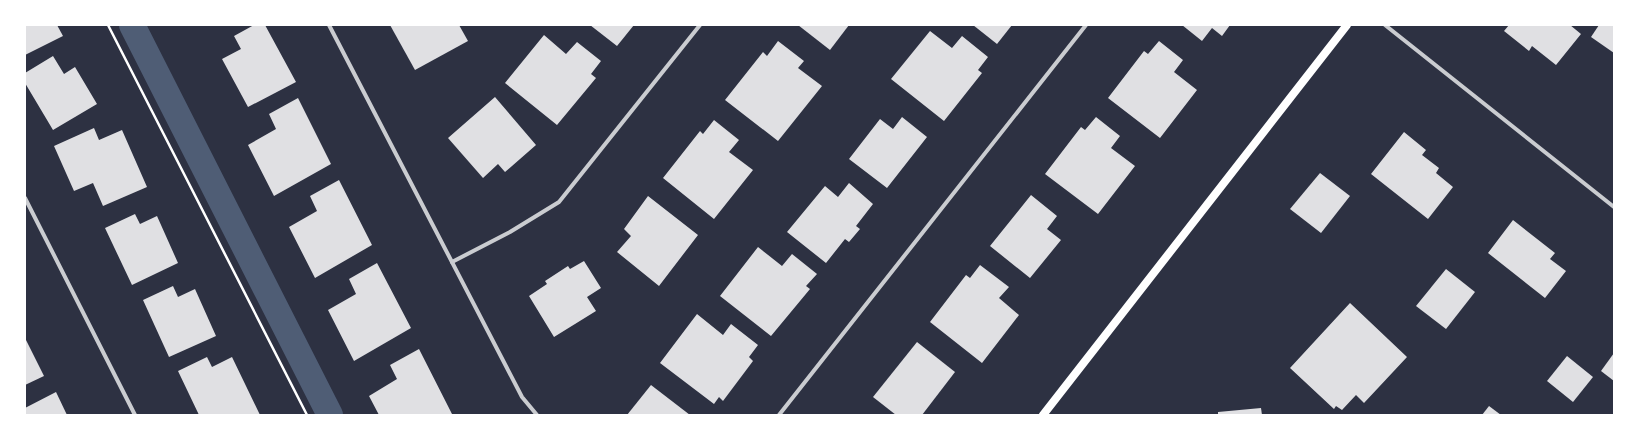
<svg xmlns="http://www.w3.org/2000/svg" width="1639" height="440" font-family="Quicksand,sans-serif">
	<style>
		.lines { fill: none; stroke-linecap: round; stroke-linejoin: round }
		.canal { stroke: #4f5d75; stroke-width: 26 }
		.building { fill: #e0e0e3 }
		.path { stroke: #fff; stroke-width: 2.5 }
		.minor { stroke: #caccd0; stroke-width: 4 }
		.secondary { stroke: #fff; stroke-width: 8 }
	</style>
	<rect width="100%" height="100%" fill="#2d3142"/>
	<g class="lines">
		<path class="canal" d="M132 25 330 415"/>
	</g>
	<g class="building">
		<path d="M25 25H57L63 36 25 55Z"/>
		<path d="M254 25H265L296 82 248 107 222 59 241 49 234 36Z"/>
		<path d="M390 25H459L468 41 415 70Z"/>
		<path d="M590 25H634L617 46Z"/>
		<path d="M798 25H849L830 50Z"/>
		<path d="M973 25H1012L997 44Z"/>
		<path d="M1182 25H1230L1222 36 1212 28 1202 41Z"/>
		<path d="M1509 25H1570L1581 34 1556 65 1532 46 1529 51 1504 31Z"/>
		<path d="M1599 25H1614V53L1591 37Z"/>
		<path d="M930 31 952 48 962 36 988 57 978 70 982 73 944 121 891 79Z"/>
		<path d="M544 35 566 54 577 42 601 61 591 74 596 78 557 125 505 83Z"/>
		<path d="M778 41 804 61 798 68 822 86 778 141 725 100 763 52 767 56Z"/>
		<path d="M1159 41 1183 60 1174 72 1197 90 1160 138 1108 98 1144 51 1148 54Z"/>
		<path d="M53 56 64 74 75 67 97 104 53 130 25 83V73Z"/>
		<path d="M495 97 536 145 505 172 498 164 483 178 448 138Z"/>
		<path d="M298 98 331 164 274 196 248 145 276 129 269 114Z"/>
		<path d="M902 117 927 137 887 188 849 159 880 119 893 129Z"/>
		<path d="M1096 117 1120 136 1111 148 1135 166 1098 214 1045 174 1081 127 1085 130Z"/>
		<path d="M714 120 739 140 729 152 753 170 714 219 663 178 700 131 703 134Z"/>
		<path d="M94 128 99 140 122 130 147 187 103 206 93 183 74 191 54 146Z"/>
		<path d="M1404 132 1426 150 1422 155 1439 168 1436 173 1453 187 1428 219 1371 174Z"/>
		<path d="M1320 173 1350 196 1321 233 1290 209Z"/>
		<path d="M339 180 372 245 315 278 289 227 317 211 310 196Z"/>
		<path d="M849 183 873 204 856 226 860 229 849 242 845 239 826 263 787 232 825 186 838 197Z"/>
		<path d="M1031 195 1057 216 1047 229 1061 240 1030 278 990 246Z"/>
		<path d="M648 196 698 235 659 286 617 252 631 236 624 229Z"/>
		<path d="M135 214 140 224 157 216 178 263 132 285 105 228Z"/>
		<path d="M1513 220 1555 253 1550 259 1566 271 1545 298 1488 253Z"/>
		<path d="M758 247 782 266 792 254 817 274 806 286 810 289 771 336 720 296Z"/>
		<path d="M584 261 601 288 587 297 596 311 554 337 529 296 547 284 545 281 568 266 570 269Z"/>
		<path d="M377 263 411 328 354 361 328 310 356 294 349 279Z"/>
		<path d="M980 265 1009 287 999 298 1019 315 982 363 930 322 966 275 970 278Z"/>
		<path d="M1446 269 1475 292 1446 329 1416 306Z"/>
		<path d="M173 286 178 297 195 289 216 336 169 357 143 300Z"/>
		<path d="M1350 303 1407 357 1364 403 1356 395 1342 410 1336 406 1334 409 1290 368Z"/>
		<path d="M697 314 723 335 731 324 758 345 749 357 753 361 723 401 719 397 714 404 660 363Z"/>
		<path d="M25 338 44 376 25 385Z"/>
		<path d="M917 342 955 372 922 415H896L873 397Z"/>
		<path d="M419 349 452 414 379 415 369 396 397 379 390 365Z"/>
		<path d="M1614 353V381L1601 371Z"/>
		<path d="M1567 356 1593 377 1573 402 1547 381Z"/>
		<path d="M207 357 212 367 232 357 260 415H199L178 371Z"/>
		<path d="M651 385 690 415H627Z"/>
		<path d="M56 392 67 415H25V408Z"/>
		<path d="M1489 406 1501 415H1482Z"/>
		<path d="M1261 408 1262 415H1218V412Z"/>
	</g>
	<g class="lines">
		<path class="path" d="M108 25 307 415"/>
		<g class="minor">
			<path d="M329 25 522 397 537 415"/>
			<path d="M1385 25 1614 207"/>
			<path d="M25 198 135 415"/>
			<path d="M452 262 510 232 559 202 700 25"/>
			<path d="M779 415 1086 25"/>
		</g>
		<path class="secondary" d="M1043 415 1347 25"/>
	</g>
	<rect width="1639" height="440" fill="none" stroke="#ffffff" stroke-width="52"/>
</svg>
